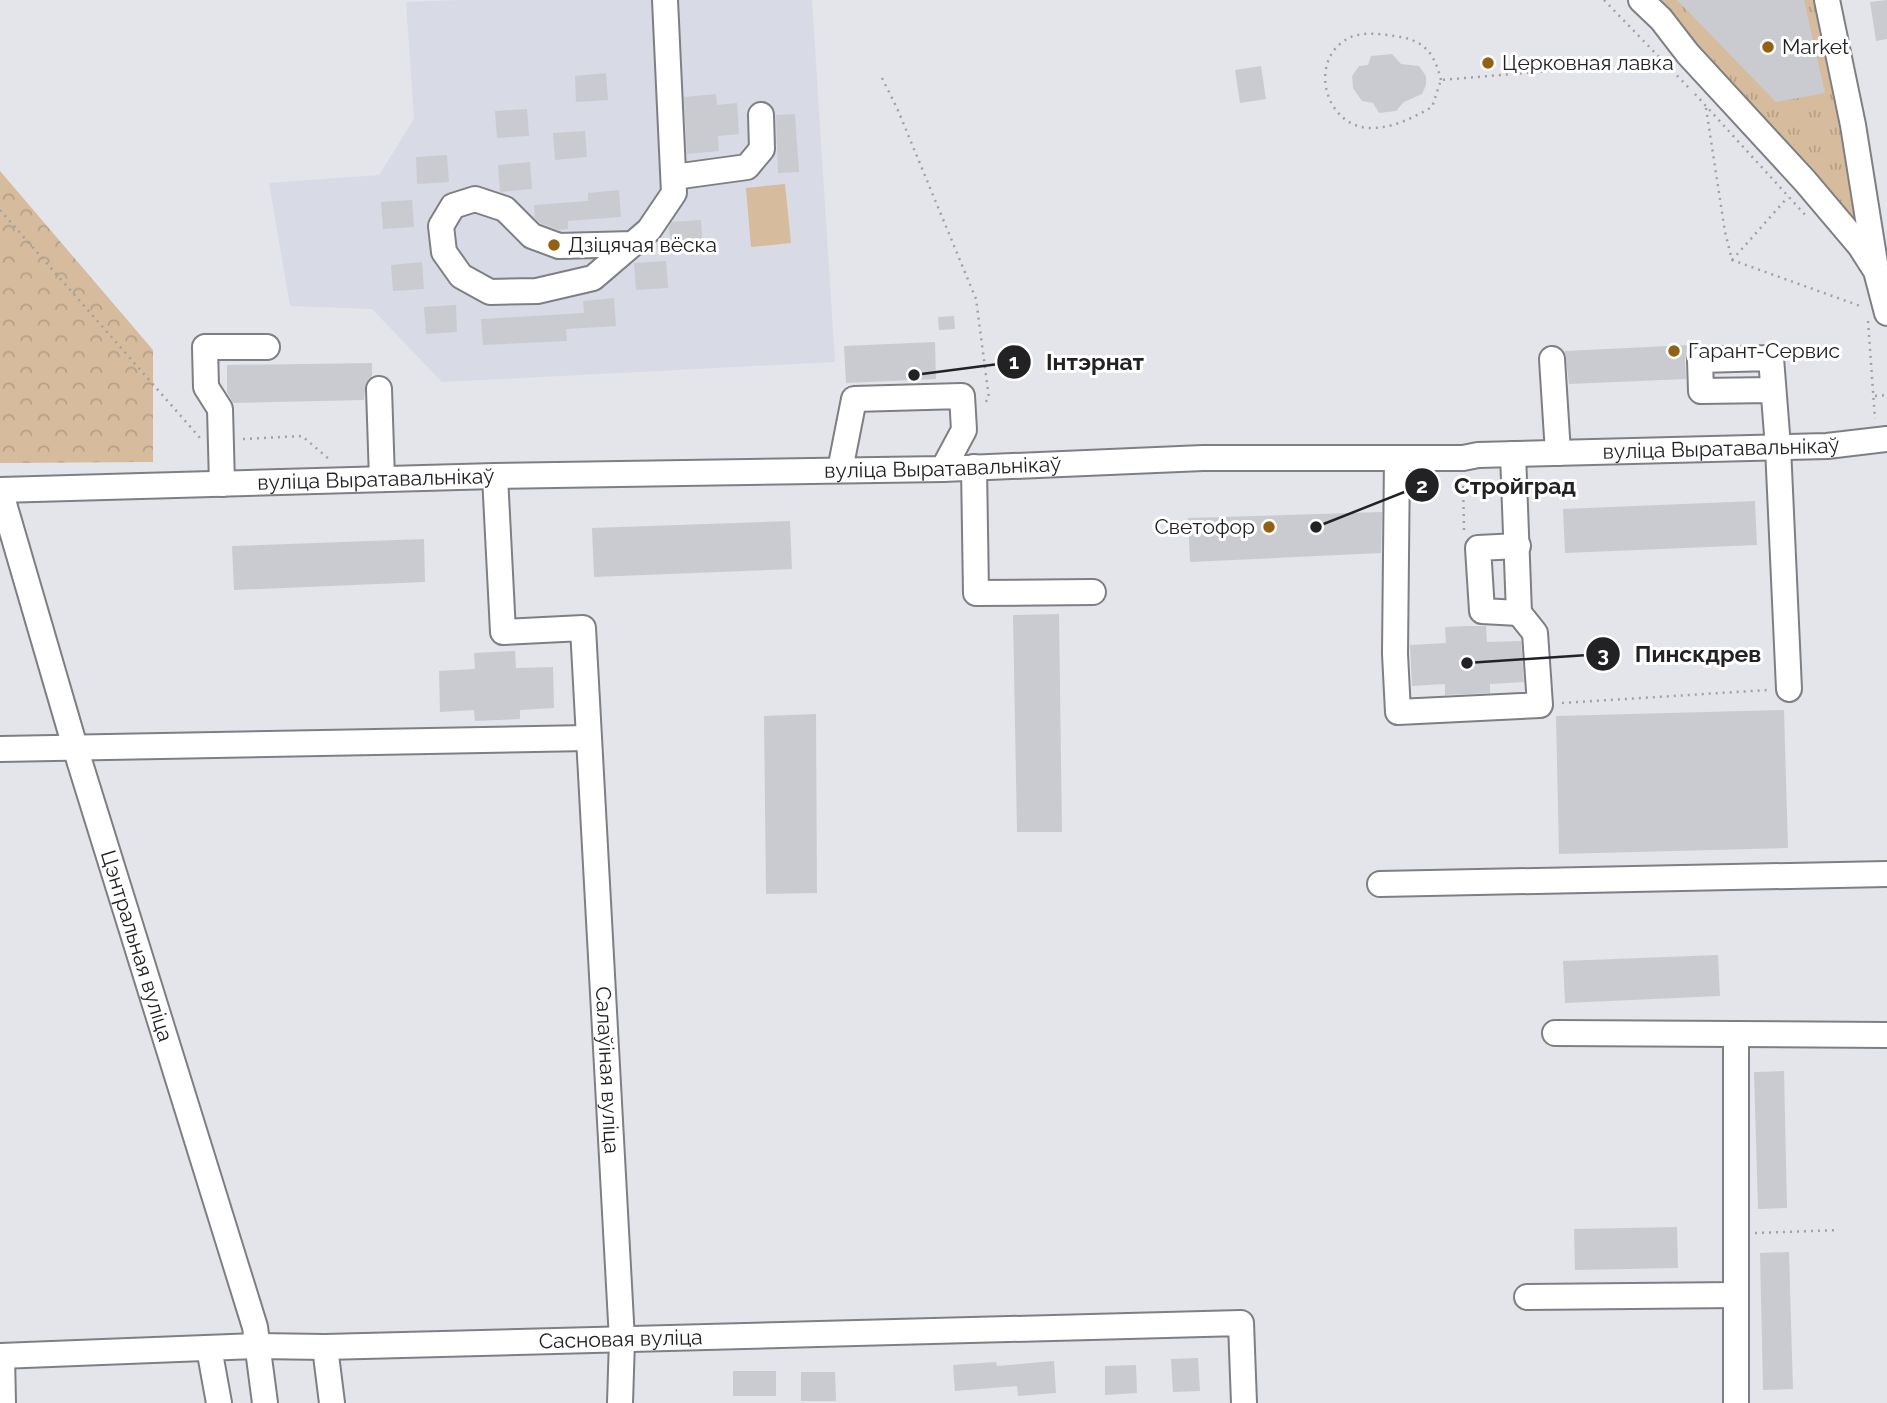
<svg xmlns="http://www.w3.org/2000/svg" width="1887" height="1403" font-family="Raleway,sans-serif">
	<style>
		.built { fill: #d8dae6 }
		.grass { fill: url(#grass-tufts) }
		.park { fill: url(#park-crowns) }
		.garden { fill: #d6bb9c }
		.building { fill: #cacbd0 }
		.lines { fill: none; stroke-linecap: round; stroke-linejoin: round }
		.minor-casing { stroke: #7e7f84; stroke-width: 28 }
		.path { stroke: #a1a1a5; stroke-width: 2.5; stroke-dasharray: 2 5; stroke-linecap: butt }
		.minor { stroke: #fff; stroke-width: 24 }
		.poi-dot { fill: #936112; stroke: #fff; stroke-width: 2.5 }
		.labels { text-anchor: middle; stroke-width: 6; stroke-linejoin: round; paint-order: stroke }
		.poi-label { font-size: 21px; fill: #222224; stroke: #fff; text-anchor: start }
		.street-label { font-size: 21px; fill: #222224; stroke: #fff }
		.leader { fill: none; stroke: #222224; stroke-width: 2.5 }
		.callout-dot { fill: #222224; stroke: #fff; stroke-width: 2.5 }
		.mark-label { font-size: 21px; text-anchor: middle; font-weight: bold; fill: #fff }
		.callout-label { font-size: 23px; text-anchor: middle; font-weight: bold; fill: #222224; stroke: #fff; stroke-width: 6; stroke-linejoin: round; paint-order: stroke }
	</style>
	<defs>
		<pattern id="grass-tufts" width="24" height="20" patternUnits="userSpaceOnUse" patternTransform="scale(1.75)"><rect width="24" height="20" fill="#d6bb9c"/><path d="M3 7l-1-3M5 7V3M7 7l1-3M15 17l-1-3M17 17v-4M19 17l1-3" fill="none" stroke="#b7a086"/></pattern>
		<pattern id="park-crowns" width="20" height="18" patternUnits="userSpaceOnUse" patternTransform="scale(1.75)"><rect width="20" height="18" fill="#d6bb9c"/><path d="M2 6a3 3 0 1 1 6 0M12 15a3 3 0 1 1 6 0" fill="none" stroke="#b7a086"/></pattern>
	</defs>
	<rect width="100%" height="100%" fill="#e4e5ea"/>
	<path class="built" d="M460 0H812L835 362 442 382 372 309 290 306 269 183 379 175 414 119 406 2Z"/>
	<path class="grass" d="M1654 0H1823L1870 246 1819 177Z"/>
	<path class="park" d="M0 171 153 350V462L0 463Z"/>
	<path class="garden" d="M785 184 791 243 751 247 746 188Z"/>
	<g class="building">
		<path d="M1677 0H1804L1825 93 1776 102Z"/>
		<path d="M1887 0V39L1876 41 1870 2Z"/>
		<path d="M1392 54 1401 64 1419 66 1426 76V85L1422 94 1404 102 1396 111 1379 113 1373 103 1362 101 1353 88 1352 76 1359 66 1368 65 1371 56Z"/>
		<path d="M1261 66 1266 99 1240 103 1235 70Z"/>
		<path d="M606 73 608 100 576 102 575 76Z"/>
		<path d="M716 94 717 105 737 103 739 134 718 136 719 151 687 154 684 97Z"/>
		<path d="M527 109 529 136 497 138 495 111Z"/>
		<path d="M795 114 799 172 778 173 776 115Z"/>
		<path d="M585 131 587 157 555 160 553 133Z"/>
		<path d="M447 155 449 182 417 184 416 157Z"/>
		<path d="M530 162 532 189 500 192 498 165Z"/>
		<path d="M619 190 621 217 568 221V229L559 230 540 223 535 218 534 205 588 201V193Z"/>
		<path d="M412 200 414 227 383 229 381 202Z"/>
		<path d="M701 220 703 247 671 249 669 227 672 222Z"/>
		<path d="M666 261 668 288 636 290 634 263Z"/>
		<path d="M422 262 424 289 393 291 391 265Z"/>
		<path d="M614 298 616 326 566 329 567 341 483 345 481 319 584 313 583 301Z"/>
		<path d="M456 305 457 332 426 334 424 307Z"/>
		<path d="M954 316 955 329 939 330 938 317Z"/>
		<path d="M935 342 936 379 846 383 844 346Z"/>
		<path d="M1688 345 1685 360 1686 379 1569 384 1565 351Z"/>
		<path d="M372 363V376L366 383 364 400 233 403 227 392V365Z"/>
		<path d="M1755 501 1757 545 1565 553 1563 509Z"/>
		<path d="M1382 512 1381 553 1190 562 1188 518Z"/>
		<path d="M790 521 792 569 594 577 592 528Z"/>
		<path d="M424 539 425 582 234 590 232 546Z"/>
		<path d="M1059 614 1062 832H1017L1013 615Z"/>
		<path d="M1467 626H1486L1487 642 1521 641 1524 682 1490 684V693L1445 695V684L1412 686 1410 645 1446 643 1445 627Z"/>
		<path d="M515 651 516 668 553 667 554 708 520 710V719L475 721 474 710 440 712 439 671 475 669 474 653Z"/>
		<path d="M1784 710 1788 848 1559 854 1556 716Z"/>
		<path d="M816 714 817 893 766 894 764 716Z"/>
		<path d="M1718 955 1720 996 1565 1003 1563 961Z"/>
		<path d="M1784 1071 1787 1208 1758 1209 1754 1072Z"/>
		<path d="M1677 1227 1678 1268 1575 1270 1574 1229Z"/>
		<path d="M1789 1252 1793 1389 1763 1390 1760 1253Z"/>
		<path d="M1198 1358 1200 1391 1173 1392 1171 1359Z"/>
		<path d="M1054 1361 1056 1393 1018 1396 1017 1386 955 1391 953 1365 996 1362 997 1366Z"/>
		<path d="M1136 1365 1137 1393 1105 1395V1366Z"/>
		<rect x="733" y="1371" width="43" height="25"/>
		<path d="M801 1372H835L836 1401H801Z"/>
	</g>
	<g class="lines">
		<defs>
			<g id="minor">
				<path d="M1641 0 1661 19 1688 54 1805 181 1860 246 1876 271 1887 313"/>
				<path d="M1827 0 1853 125 1875 263"/>
				<path d="M674 177 747 167 762 149 761 115"/>
				<path d="M633 244 559 246 532 236 505 209 475 199 453 206 441 226 444 252 461 276 490 292 537 291 593 278 649 230 674 193 665 0"/>
				<path d="M1552 359 1558 453"/>
				<path d="M379 389 382 479"/>
				<path d="M1772 390 1701 391 1700 360 1771 358 1778 447 1789 689"/>
				<path d="M1397 458 1395 654 1398 712 1540 705 1535 633 1519 613 1513 454"/>
				<path d="M974 467 976 593 1093 592"/>
				<path d="M840 470 854 399 962 396 964 430 943 469"/>
				<path id="s1" d="M495 476 503 632 583 628 622 1340 620 1403"/>
				<path d="M222 484 220 409 206 387 205 347H267"/>
				<path id="s2" d="M0 490 495 476 943 469 1203 458H1463L1478 455 1827 446 1887 439"/>
				<path id="s3" d="M0 490 75 747 255 1327 265 1403"/>
				<path d="M1518 546 1478 548 1482 611 1519 613"/>
				<path d="M0 749 588 738"/>
				<path d="M1380 884 1887 874"/>
				<path d="M1555 1033 1887 1035"/>
				<path d="M1527 1297 1736 1295"/>
				<path d="M325 1347 332 1403"/>
				<path d="M209 1348 219 1403"/>
				<path id="s4" d="M0 1356 257 1346 325 1347 1241 1323 1244 1403"/>
				<path d="M2 1356 3 1403"/>
				<path d="M1736 1403V1034"/>
			</g>
		</defs>
		<use href="#minor" class="minor-casing"/>
		<g class="path">
			<path d="M1604 0 1690 89"/>
			<path d="M882 78 897 108 976 299 989 398 983 405"/>
			<path d="M1441 80C1434 52 1424 40 1395 36 1380 34 1360 31 1347 39 1307 62 1326 128 1371 128 1394 128 1412 118 1432 107L1441 80 1668 61"/>
			<path d="M1695 94 1808 218"/>
			<path d="M1706 108 1725 232 1732 260 1863 307"/>
			<path d="M0 210 201 439"/>
			<path d="M1732 260 1788 197"/>
			<path d="M1868 321 1875 419"/>
			<path d="M1875 396 1887 395"/>
			<path d="M243 439 302 436 329 459"/>
			<path d="M1463 479 1464 531"/>
			<path d="M1562 703 1768 690"/>
			<path d="M1755 1233 1839 1230"/>
		</g>
		<use href="#minor" class="minor"/>
	</g>
	<g class="poi-dot">
		<circle cx="1768" cy="47" r="7"/>
		<circle cx="1488" cy="63" r="7"/>
		<circle cx="554" cy="245" r="7"/>
		<circle cx="1674" cy="351" r="7"/>
		<circle cx="1269" cy="527" r="7"/>
	</g>
	<g class="labels">
		<g class="poi-label">
			<text x="1782" y="54">Market</text>
			<text x="1502" y="70">Церковная лавка</text>
			<text x="568" y="252">Дзіцячая вёска</text>
			<text x="1688" y="358">Гарант-Сервис</text>
			<text x="1255" y="534" text-anchor="end">Светофор</text>
		</g>
		<g class="street-label">
			<text dy="7" stroke="none"><textPath href="#s2" startOffset="1722">вуліца Выратавальнікаў</textPath></text>
			<text dy="7" stroke="none"><textPath href="#s2" startOffset="943">вуліца Выратавальнікаў</textPath></text>
			<text dy="7" stroke="none"><textPath href="#s2" startOffset="376">вуліца Выратавальнікаў</textPath></text>
			<text dy="7" stroke="none"><textPath href="#s3" startOffset="476">Цэнтральная вуліца</textPath></text>
			<text dy="7" stroke="none"><textPath href="#s1" startOffset="679">Салаўіная вуліца</textPath></text>
			<text dy="7" stroke="none"><textPath href="#s4" startOffset="621">Сасновая вуліца</textPath></text>
		</g>
	</g>
	<path class="leader" d="M914 375L1014 362M1316 527L1422 485M1467 663L1603 654"/>
	<g class="callout-dot">
		<circle cx="914" cy="375" r="7"/>
		<circle cx="1316" cy="527" r="7"/>
		<circle cx="1467" cy="663" r="7"/>
		<circle cx="1014" cy="362" r="18"/>
		<circle cx="1422" cy="485" r="18"/>
		<circle cx="1603" cy="654" r="18"/>
	</g>
	<g class="mark-label">
		<text x="1014" y="369">1</text>
		<text x="1422" y="493">2</text>
		<text x="1603" y="662">3</text>
	</g>
	<g class="callout-label">
		<text x="1095" y="370">Інтэрнат</text>
		<text x="1515" y="494">Стройград</text>
		<text x="1698" y="662">Пинскдрев</text>
	</g>
</svg>
